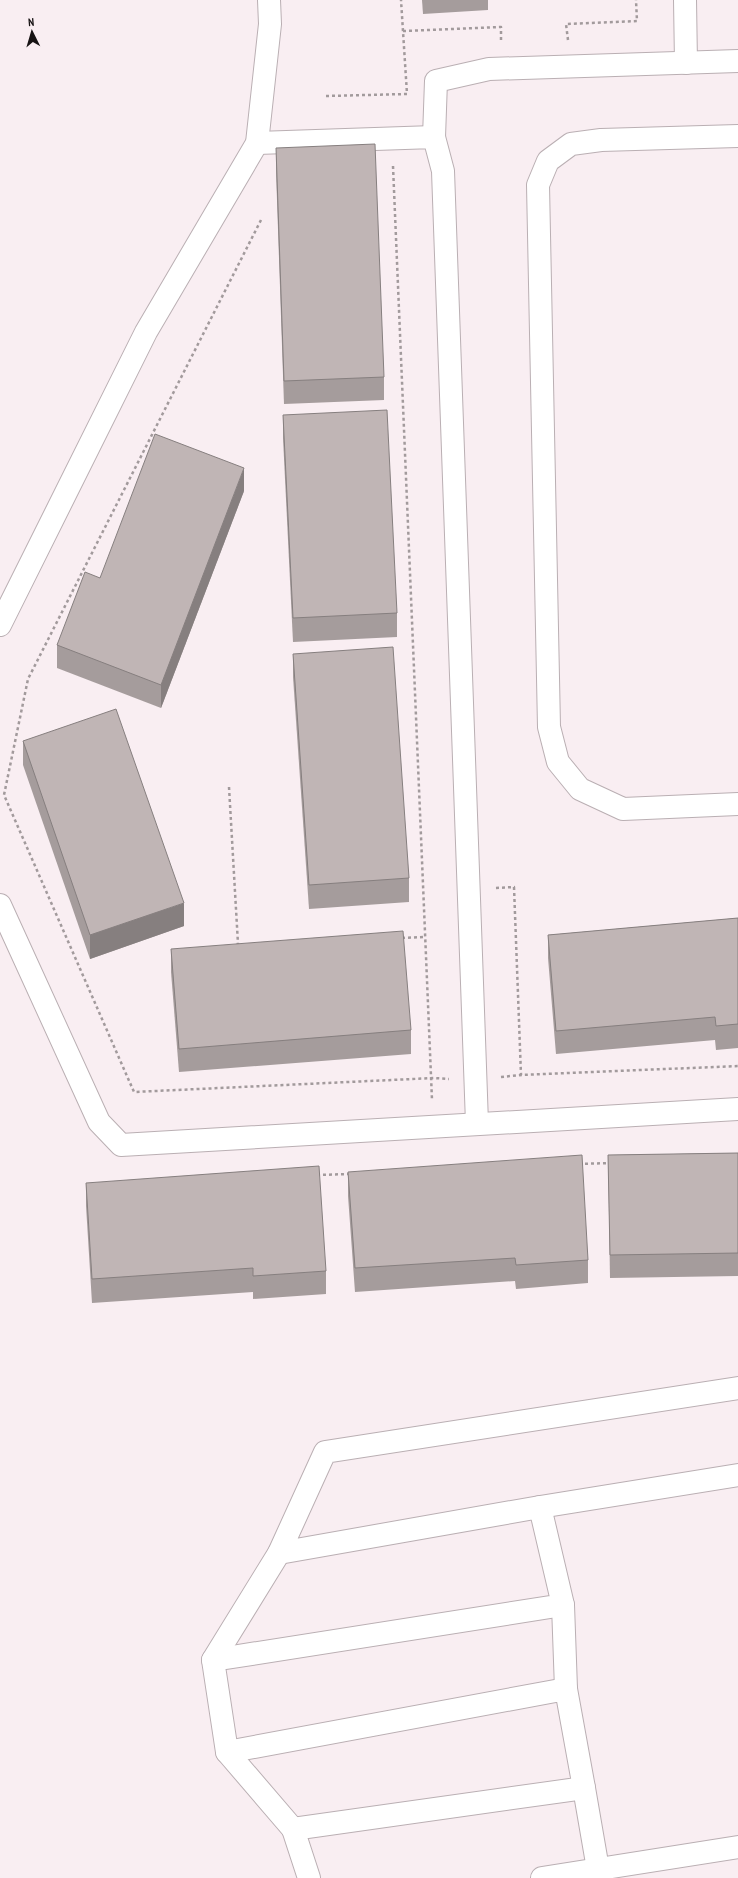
<svg xmlns="http://www.w3.org/2000/svg" width="738" height="1878" font-family="'PT Sans Narrow',sans-serif">
	<style>
		.lines { fill: none; stroke-linecap: round; stroke-linejoin: round }
		.minor-casing { stroke: #baafb3; stroke-width: 24 }
		.path { stroke: #a29a9c; stroke-width: 2.5; stroke-dasharray: 3 3; stroke-linecap: butt }
		.minor { stroke: #fff; stroke-width: 22 }
		.wall { fill: #a59c9c }
		.shaded-wall { fill: #867f7f }
		.building { fill: #c0b5b5; stroke: #867f7f }
	</style>
	<rect width="100%" height="100%" fill="#f9eef2"/>
	<g class="lines">
		<defs>
			<g id="minor">
				<path d="M685 0 686 63"/>
				<path d="M738 136 601 140 571 144 548 161 538 185 549 727 558 762 580 789 623 809 738 804"/>
				<path d="M434 137 436 81 489 69 738 61"/>
				<path d="M257 143 434 137 443 171 477 1123"/>
				<path d="M0 625 146 332 257 143 270 24 269 0"/>
				<path d="M0 905 99 1122 121 1145 738 1109"/>
				<path d="M540 1507 738 1475"/>
				<path d="M563 1605 566 1689"/>
				<path d="M213 1660 279 1553"/>
				<path d="M227 1752 293 1829"/>
				<path d="M584 1788 598 1869"/>
				<path d="M309 1878 293 1829 584 1788 566 1689 227 1752 213 1660 563 1605 540 1507 279 1553 325 1452 738 1388"/>
				<path d="M542 1878 738 1847"/>
			</g>
		</defs>
		<use href="#minor" class="minor-casing"/>
		<g class="path">
			<path d="M403 31 501 27V42"/>
			<path d="M568 40 566 24 637 21 636 0"/>
			<path d="M326 96 407 94 401 0"/>
			<path d="M393 166 432 1100"/>
			<path d="M261 220 28 679 4 795 134 1092 434 1078 449 1079"/>
			<path d="M229 787 238 944 236 946"/>
			<path d="M496 888 514 887 521 1075 738 1066"/>
			<path d="M402 938 425 937"/>
			<path d="M501 1077 521 1075"/>
			<path d="M579 1164 610 1163"/>
			<path d="M317 1175 350 1174"/>
		</g>
		<use href="#minor" class="minor"/>
	</g>
	<g class="wall">
		<path d="M422 0H488V10L423 14Z"/>
		<path d="M276 148 384 377V400L284 404 276 171Z"/>
		<path d="M283 415 397 613V637L293 642 283 438Z"/>
		<path d="M244 491 161 708 57 668V645L100 578Z"/>
		<path d="M293 654 409 878V902L309 909 293 677Z"/>
		<path d="M23 741 184 926 90 959 23 765Z"/>
		<path d="M738 918V1048L716 1050 715 1040 556 1054 548 958V935Z"/>
		<path d="M171 949 411 1030V1054L179 1072 171 972Z"/>
		<path d="M738 1153V1276L610 1278 608 1155Z"/>
		<path d="M348 1172 588 1260V1283L516 1289 515 1281 355 1292 348 1196Z"/>
		<path d="M86 1183 326 1271V1294L253 1299V1292L92 1303 86 1206Z"/>
	</g>
	<g class="shaded-wall">
		<path d="M244 468V491L161 708V685Z"/>
		<path d="M184 903V926L90 959V935Z"/>
	</g>
	<g class="building">
		<path d="M375 144 384 377 284 381 276 148Z"/>
		<path d="M387 410 397 613 293 618 283 415Z"/>
		<path d="M155 434 244 468 161 685 57 645 85 572 100 578Z"/>
		<path d="M393 647 409 878 309 885 293 654Z"/>
		<path d="M116 709 184 903 90 935 23 741Z"/>
		<path d="M738 918V1024L716 1026 715 1017 556 1031 548 935Z"/>
		<path d="M403 931 411 1030 179 1049 171 949Z"/>
		<path d="M738 1153V1253L610 1255 608 1155Z"/>
		<path d="M582 1155 588 1260 516 1265 515 1258 355 1268 348 1172Z"/>
		<path d="M319 1166 326 1271 253 1276V1268L92 1279 86 1183Z"/>
	</g>
	<g transform="translate(32 32) rotate(355)" stroke="#f9eef2" stroke-width="3" paint-order="stroke">
	<path d="M0-3L7 15L0 10L-7 15Z" fill="#171314"/>
	<text y="-6" font-size="11" font-weight="bold" text-anchor="middle" fill="#171314">N</text>
	</g>
</svg>
